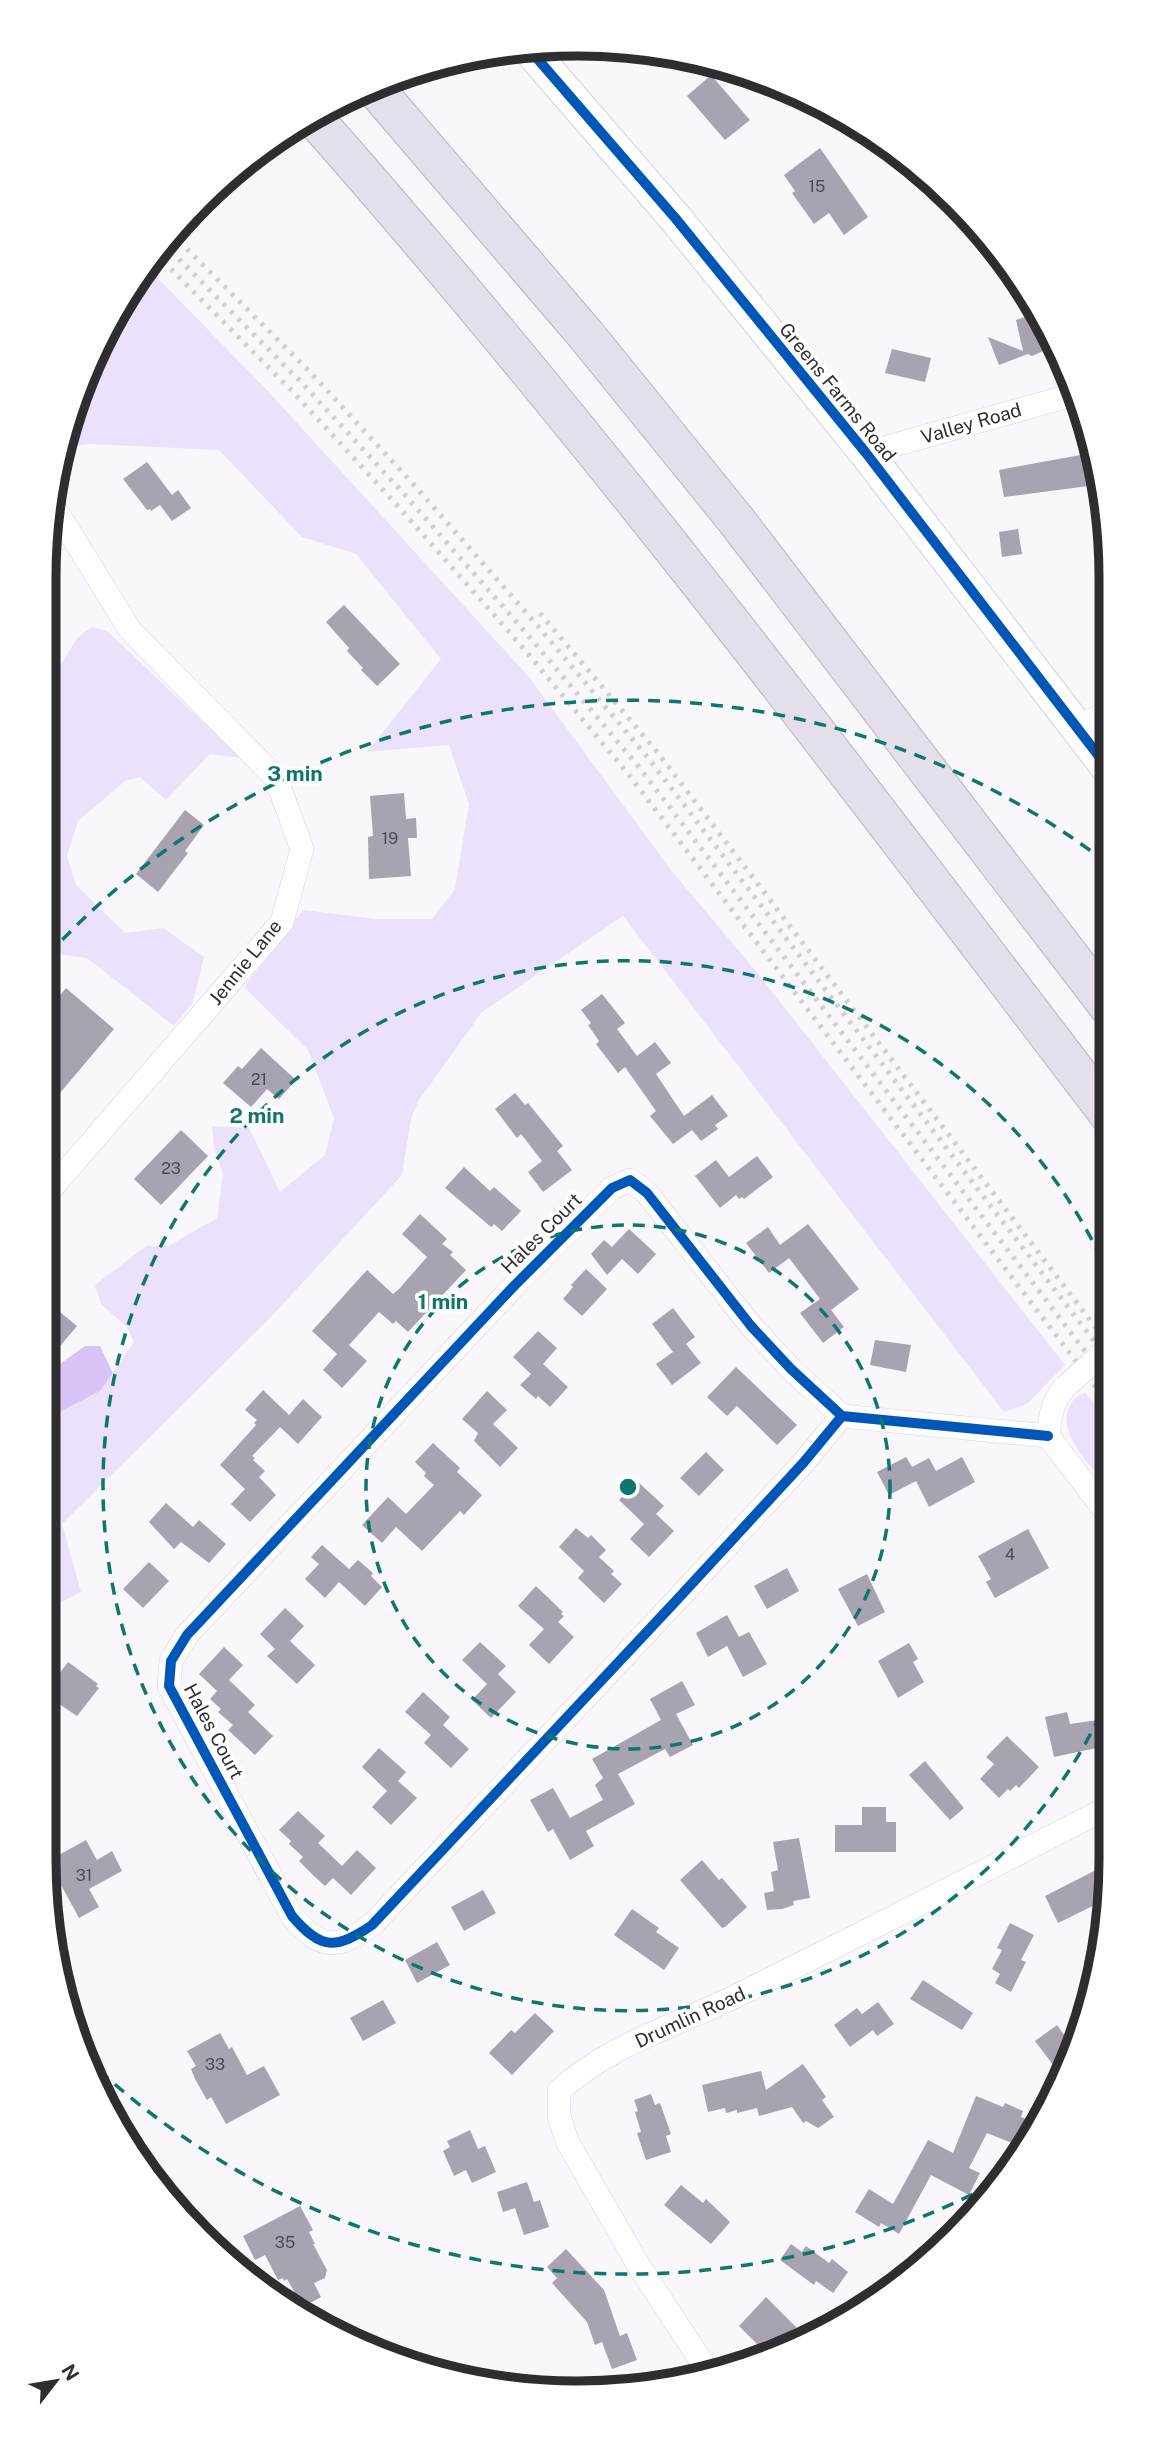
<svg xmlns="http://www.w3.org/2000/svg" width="1155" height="2437" font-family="'Public Sans',sans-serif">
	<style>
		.green { fill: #ebe1fa }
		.water { fill: #d7c3f6 }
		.building { fill: #a8a2b1 }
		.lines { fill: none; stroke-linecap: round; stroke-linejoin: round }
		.minor-casing { stroke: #d5d3d7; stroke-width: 24 }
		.secondary-casing { stroke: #d5d3d7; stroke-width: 35 }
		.motorway-casing { stroke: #b9b3c0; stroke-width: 40 }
		.minor { stroke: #fefeff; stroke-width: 23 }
		.secondary { stroke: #fefeff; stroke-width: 33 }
		.motorway { stroke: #e4dfea; stroke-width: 38 }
		.rail { stroke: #d0d0d1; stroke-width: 5; stroke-dasharray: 3.5 7; stroke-linecap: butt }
		.minor-bridge-casing { stroke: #d5d3d7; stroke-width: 24; stroke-linecap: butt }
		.minor-bridge { stroke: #fefeff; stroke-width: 23 }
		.cycleway-casing { stroke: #fff; stroke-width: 15 }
		.cycleway { stroke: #0057b8; stroke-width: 10 }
		.ring { fill: none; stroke: #0f766e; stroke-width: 3.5; stroke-dasharray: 12 9 }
		.labels { text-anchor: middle; stroke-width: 7; stroke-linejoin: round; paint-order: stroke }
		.number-label { font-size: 16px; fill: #4c4a50 }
		.street-label { font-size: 19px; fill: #2e2d30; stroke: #fff }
		.rim { fill: none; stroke: #2e2d30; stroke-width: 9 }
		.centre { fill: #0f766e; stroke: #fff; stroke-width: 3.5 }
		.ring-label { font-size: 21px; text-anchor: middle; font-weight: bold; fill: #0f766e; stroke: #fff; stroke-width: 7; stroke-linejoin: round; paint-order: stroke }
	</style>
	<rect width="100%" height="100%" fill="#f9f7fc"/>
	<g class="green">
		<path d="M146 266 266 389 529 677 671 870 755 970 1065 1365 1027 1404 1004 1412 623 916 482 1012 419 1100 411 1119 402 1175 270 1318 62 1524 81 1592 44 1611V1413L52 1416 100 1391 134 1342 127 1327 101 1304 95 1285 146 1246H168L217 1218 223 1173 214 1148 212 1126 249 1128 280 1192 325 1155 334 1118 308 1050 244 987 303 910 376 919H432L455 889 469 804 449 745 367 752 441 659 356 554 302 537 219 450 91 444 62 447 71 416 84 409C100 360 113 307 146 266Z"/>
		<path d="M92 627 107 631 241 758 210 754 166 800 140 777 125 781 78 821 67 856 76 885 125 933 163 928 204 957 193 1002 174 1026 87 958 44 952V684L56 672 78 637Z"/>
		<path d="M1085 1392 1110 1425V1489C1093 1467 1052 1432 1072 1402 1074 1398 1081 1395 1085 1392Z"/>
	</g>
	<path class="water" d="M85 1346H100L113 1373 100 1391 52 1416 44 1413V1380L53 1369Z"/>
	<g class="building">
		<path d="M711 75 750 120 725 140 687 96Z"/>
		<path d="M820 148 868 217 844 235 829 213 814 224 792 193 795 191 784 175Z"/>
		<path d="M1028 316 1036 318 1038 327 1043 325 1050 348 1032 356 1028 354 999 365 988 337 1023 351 1016 320Z"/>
		<path d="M892 349 931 358 925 382 885 373Z"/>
		<path d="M1091 453 1096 485 1004 497 999 470Z"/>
		<path d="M147 462 172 495 178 490 191 508 172 521 160 505 151 511 150 509 147 510 123 479Z"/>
		<path d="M1018 529 1022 554 1002 557 999 532Z"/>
		<path d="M344 605 400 664 377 686 361 670 363 668 347 651 349 648 326 622Z"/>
		<path d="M404 793 406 819 416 818 417 838H408L411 876 369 879 368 837 373 836 370 796Z"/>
		<path d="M185 810 204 825 185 851 188 853 158 892 136 874Z"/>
		<path d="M66 988 114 1029 44 1112V1067L60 1047 50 1040 59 1029 44 1015Z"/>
		<path d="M602 994 625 1023 617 1029 637 1056 655 1042 671 1063 656 1074 684 1116 712 1095 728 1116 715 1125 718 1129 701 1141 692 1130 673 1144 650 1116 656 1111 625 1067 618 1073 596 1044 599 1041 588 1025 591 1023 581 1010Z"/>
		<path d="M261 1048 296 1080 279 1099 267 1089 251 1107 223 1083 238 1066 242 1069Z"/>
		<path d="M515 1093 525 1105 528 1103 563 1146 557 1151 572 1170 543 1192 528 1172 542 1161 521 1134 517 1138 495 1109Z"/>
		<path d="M181 1130 208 1156 161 1205 134 1179Z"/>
		<path d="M757 1156 773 1177 744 1199 742 1197 739 1199 736 1195 720 1208 695 1176 716 1160 729 1177Z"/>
		<path d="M464 1167 490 1191 494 1187 521 1211 502 1231 494 1224 491 1227 445 1188Z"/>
		<path d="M420 1214 447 1239 442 1244 453 1252 450 1255 466 1270 408 1332 396 1321 393 1324 379 1312 349 1345 367 1361 342 1388 323 1370 337 1354 312 1331 367 1270 393 1294 399 1289 427 1257 402 1234Z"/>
		<path d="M808 1224 859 1289 831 1310 844 1327 823 1343 800 1313 820 1299 796 1267 789 1258 769 1273 746 1243 768 1227 780 1245Z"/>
		<path d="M629 1229 656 1254 638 1274 622 1259 607 1275 591 1254 604 1240 612 1247Z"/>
		<path d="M586 1269 607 1289 582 1316 563 1299 573 1287 571 1285Z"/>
		<path d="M44 1299 77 1326 61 1345 44 1331Z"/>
		<path d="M673 1308 695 1337 686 1344 701 1363 672 1385 656 1364 673 1352 652 1324Z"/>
		<path d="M538 1331 557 1348 543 1364 568 1387 550 1407 538 1396 536 1399 520 1385 531 1374 513 1357Z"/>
		<path d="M875 1340 911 1345 906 1372 870 1365Z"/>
		<path d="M736 1367 797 1425 777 1445 737 1406 727 1416 707 1397Z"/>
		<path d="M263 1390 289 1415 303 1399 322 1417 298 1444 280 1427 252 1456 255 1458 253 1460 265 1471 259 1477 276 1495 250 1522 231 1504 245 1489 220 1465 256 1425 254 1423 257 1420 245 1410Z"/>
		<path d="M487 1391 507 1410 493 1424 518 1448 500 1467 474 1441 478 1433 462 1419Z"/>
		<path d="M433 1443 460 1468 457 1472 482 1495 464 1515 460 1511 422 1551 396 1527 382 1543 362 1525 388 1497 406 1514 434 1485 424 1476 426 1473 415 1462Z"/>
		<path d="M706 1452 724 1470 699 1496 680 1478Z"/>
		<path d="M906 1457 912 1467 929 1458 936 1471 962 1457 975 1482 929 1507 916 1481 889 1495 877 1472Z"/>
		<path d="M637 1481 664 1506 656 1514 674 1531 649 1557 630 1539 644 1524 619 1500Z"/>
		<path d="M166 1503 193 1527 199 1520 226 1544 209 1563 181 1542 174 1549 149 1522Z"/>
		<path d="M576 1528 588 1538 591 1535 606 1550 599 1557 614 1571 611 1574 622 1584 604 1603 578 1578 584 1571 559 1547Z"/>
		<path d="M1028 1529 1049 1568 995 1598 986 1582 991 1579 978 1556Z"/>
		<path d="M322 1545 349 1569 358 1560 373 1573 371 1576 382 1587 365 1606 339 1582 325 1598 305 1579 319 1564 311 1557Z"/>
		<path d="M149 1562 169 1581 143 1608 123 1589Z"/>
		<path d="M787 1568 799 1591 767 1609 754 1586Z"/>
		<path d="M867 1574 885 1612 858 1626 838 1589Z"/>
		<path d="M536 1586 563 1612 561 1614 564 1616 558 1622 574 1637 549 1664 529 1645 544 1629 518 1606Z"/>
		<path d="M285 1608 304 1626 290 1641 315 1665 297 1684 267 1656 275 1649 260 1634Z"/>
		<path d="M727 1615 739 1637 749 1632 767 1664 743 1677 727 1646 708 1657 696 1633Z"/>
		<path d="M480 1642 506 1666 498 1674 516 1692 491 1718 472 1700 487 1684 462 1660Z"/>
		<path d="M909 1643 918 1659 913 1662 924 1682 898 1698 878 1661Z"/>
		<path d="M224 1647 243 1665 229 1680 255 1705 248 1712 273 1736 255 1755 228 1730 233 1725 218 1712 221 1709 210 1699 217 1691 199 1674Z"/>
		<path d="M68 1662 98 1684 96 1686 99 1688 77 1716 44 1694Z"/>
		<path d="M682 1681 695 1705 676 1714 693 1745 670 1757 665 1749 618 1774 635 1804 586 1831 594 1846 570 1860 553 1829 548 1832 530 1800 553 1788 570 1818 603 1800 595 1785 603 1778 592 1759 661 1720 650 1699Z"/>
		<path d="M423 1692 450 1717 443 1725 469 1749 451 1768 424 1743 431 1735 405 1712Z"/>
		<path d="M1067 1712 1070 1724 1111 1718V1745L1054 1757 1045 1717Z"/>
		<path d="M1007 1736 1039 1767 1019 1788 1016 1785 1010 1791 1008 1789 999 1798 980 1779 994 1764 986 1757Z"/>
		<path d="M379 1748 406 1772 398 1781 417 1798 391 1825 372 1807 387 1791 362 1767Z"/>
		<path d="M925 1761 964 1808 950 1820 909 1775Z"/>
		<path d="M862 1807H886V1822H896V1852H835V1825H862Z"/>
		<path d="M298 1811 325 1836 318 1843 342 1866 357 1850 376 1868 351 1895 333 1878 325 1886 314 1876 299 1861 303 1857 289 1844 291 1841 279 1830Z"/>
		<path d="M799 1838 810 1898 793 1901 794 1905 782 1909 767 1910 764 1893 774 1891 771 1872 778 1870 773 1842Z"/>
		<path d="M86 1840 97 1860 112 1851 122 1871 89 1889 99 1907 79 1918 48 1861Z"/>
		<path d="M702 1860 719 1880 722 1878 747 1907 725 1927 722 1928 680 1880Z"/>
		<path d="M1098 1869 1108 1889 1107 1899 1058 1923 1045 1896Z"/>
		<path d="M483 1890 496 1913 464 1931 451 1907Z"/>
		<path d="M632 1909 659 1928 656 1932 679 1948 664 1970 614 1935Z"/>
		<path d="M1010 1923 1034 1935 1021 1960 1026 1962 1011 1992 995 1983 1000 1974 992 1969 1002 1950 997 1948Z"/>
		<path d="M437 1942 450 1965 417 1983 405 1960Z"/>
		<path d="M923 1980 973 2013 962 2030 910 1999Z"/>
		<path d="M383 2000 396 2023 363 2041 350 2018Z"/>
		<path d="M878 2002 894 2024 877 2036 873 2030 850 2047 834 2025 857 2008 862 2014Z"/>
		<path d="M535 2013 554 2031 512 2075 489 2053 511 2030 515 2033Z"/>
		<path d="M1057 2025 1075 2050 1070 2064 1062 2077 1035 2041Z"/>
		<path d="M220 2033 229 2049 232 2047 247 2075 264 2066 280 2095 226 2124 211 2097 207 2100 195 2079 191 2069 196 2066 187 2051Z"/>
		<path d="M803 2064 826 2097 822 2100 834 2117 818 2128 806 2121 803 2123 792 2107 759 2116 757 2108 737 2113V2110L726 2113 725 2108 708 2112 702 2085 761 2071 766 2090Z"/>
		<path d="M651 2094 655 2105 660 2103 671 2134 666 2136 671 2152 646 2160 637 2133 641 2132 635 2112 638 2111 634 2100Z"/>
		<path d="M976 2096 1003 2107 1005 2103 1023 2111 1021 2117 1032 2121 1019 2146 987 2133 969 2168 980 2173 969 2195 931 2175 899 2234 881 2223 879 2227 855 2212 869 2189 893 2204 928 2140 953 2153Z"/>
		<path d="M470 2130 478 2149 485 2146 496 2172 472 2183 466 2170 454 2176 443 2151 450 2147 447 2141Z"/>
		<path d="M527 2182 534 2202 540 2200 549 2227 524 2235 515 2208 503 2212 497 2192Z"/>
		<path d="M681 2185 703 2203 706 2199 730 2222 711 2244 664 2205Z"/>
		<path d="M300 2206 313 2230 309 2232 315 2244H313L327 2270 325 2278 314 2283 321 2297 303 2307 287 2279 284 2281 283 2278 278 2280 265 2255 255 2260 243 2236Z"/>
		<path d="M791 2244 802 2252 806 2246 829 2263 832 2259 848 2272 833 2293 816 2281 814 2285 780 2260Z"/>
		<path d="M566 2249 604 2290 620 2336 627 2333 637 2360 612 2369 602 2342 595 2345 587 2322 552 2283 557 2278 547 2267Z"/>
		<path d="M766 2297 800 2331 784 2347 766 2353 739 2326Z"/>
	</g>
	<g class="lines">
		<defs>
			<g id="minor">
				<path d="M866 453 1076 394"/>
				<path d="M1077 728 1107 712"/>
				<path d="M44 1197 282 922 302 849 276 778 130 630 51 502"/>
				<path d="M1065 1387C1052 1402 1050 1416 1048 1436L1110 1517"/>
				<path d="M842 1416 804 1462 674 1603 372 1925C336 1950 321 1950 292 1916L169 1686 171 1661 187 1635 513 1287 612 1188 630 1180 647 1193 751 1326 791 1369 842 1416 1048 1436"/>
				<path d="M707 2370 639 2266 567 2141 559 2116V2091C608 2045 676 2026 736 1996 862 1934 986 1870 1111 1806"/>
			</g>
			<path id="secondary" d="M529 49 676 219 866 453 1108 768"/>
			<g id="motorway">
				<path d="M372 85 586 335 736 520 1108 1006"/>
				<path d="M313 117C595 436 851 776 1109 1115"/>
			</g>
		</defs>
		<use href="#minor" class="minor-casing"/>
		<use href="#secondary" class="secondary-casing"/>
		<use href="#motorway" class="motorway-casing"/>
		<use href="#minor" class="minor"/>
		<use href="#secondary" class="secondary"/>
		<use href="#motorway" class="motorway"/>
		<g class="rail">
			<path d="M172 234 312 374 415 486 537 625 649 759 1110 1362"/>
			<path d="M164 244 302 383 405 495 527 634 639 767 1110 1384"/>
			<path d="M156 254 293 392 395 503 518 642 629 775 1110 1406"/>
			<path d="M540 613 658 753 1109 1345"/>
		</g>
		<defs>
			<path id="minor-bridge" d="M1065 1387 1109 1348"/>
		</defs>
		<use href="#minor-bridge" class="minor-bridge-casing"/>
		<use href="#minor-bridge" class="minor-bridge"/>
		<defs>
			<g id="cycleway">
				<path d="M529 49 676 219 866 453 1108 768"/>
				<path d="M842 1416 804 1462 674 1603 372 1925C336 1950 321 1950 292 1916L169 1686 171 1661 187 1635 513 1287 612 1188 630 1180 647 1193 751 1326 791 1369 842 1416 1048 1436"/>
			</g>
		</defs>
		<use href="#cycleway" class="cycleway-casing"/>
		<use href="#cycleway" class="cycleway"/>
	</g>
	<g class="ring">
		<circle cx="628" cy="1487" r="262"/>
		<path d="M1109 1696A525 525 0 1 1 1108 1273"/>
		<path d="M991 2185A787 787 0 0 1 91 2063M48 955A787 787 0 0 1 1107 863"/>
	</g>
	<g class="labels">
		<g class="number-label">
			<text x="817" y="192">15</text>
			<text x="390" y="844">19</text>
			<text x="259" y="1085">21</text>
			<text x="171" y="1174">23</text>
			<text x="1010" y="1560">4</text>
			<text x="84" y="1881">31</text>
			<text x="215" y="2070">33</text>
			<text x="285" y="2248">35</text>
		</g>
		<g class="street-label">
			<text transform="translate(838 392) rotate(51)" y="7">Greens Farms Road</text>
			<text transform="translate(971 423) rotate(-16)" y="7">Valley Road</text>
			<text transform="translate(245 962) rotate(-51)" y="7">Jennie Lane</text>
			<text transform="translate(541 1233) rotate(-45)" y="7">Hales Court</text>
			<text transform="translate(214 1731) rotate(62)" y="7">Hales Court</text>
			<text transform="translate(690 2017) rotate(-25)" y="7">Drumlin Road</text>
		</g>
	</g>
	<path d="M0 0H1155V2437H0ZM577 56H578A521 521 0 0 1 1099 577V1860A521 521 0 0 1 578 2381H577A521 521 0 0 1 56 1860V577A521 521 0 0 1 577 56Z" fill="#fff" fill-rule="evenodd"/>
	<path class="rim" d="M577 56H578A521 521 0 0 1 1099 577V1860A521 521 0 0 1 578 2381H577A521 521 0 0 1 56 1860V577A521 521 0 0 1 577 56Z"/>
	<circle cx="628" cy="1487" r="10" class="centre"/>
	<g class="ring-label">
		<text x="295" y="781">3 min</text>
		<text x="257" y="1123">2 min</text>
		<text x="443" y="1309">1 min</text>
	</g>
	<g transform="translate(56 2381) rotate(59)" stroke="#ffffff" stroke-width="5" paint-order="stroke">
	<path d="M0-5L12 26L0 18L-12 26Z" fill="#2e2d30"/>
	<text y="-10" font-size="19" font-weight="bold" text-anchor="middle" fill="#2e2d30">N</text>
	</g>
</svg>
